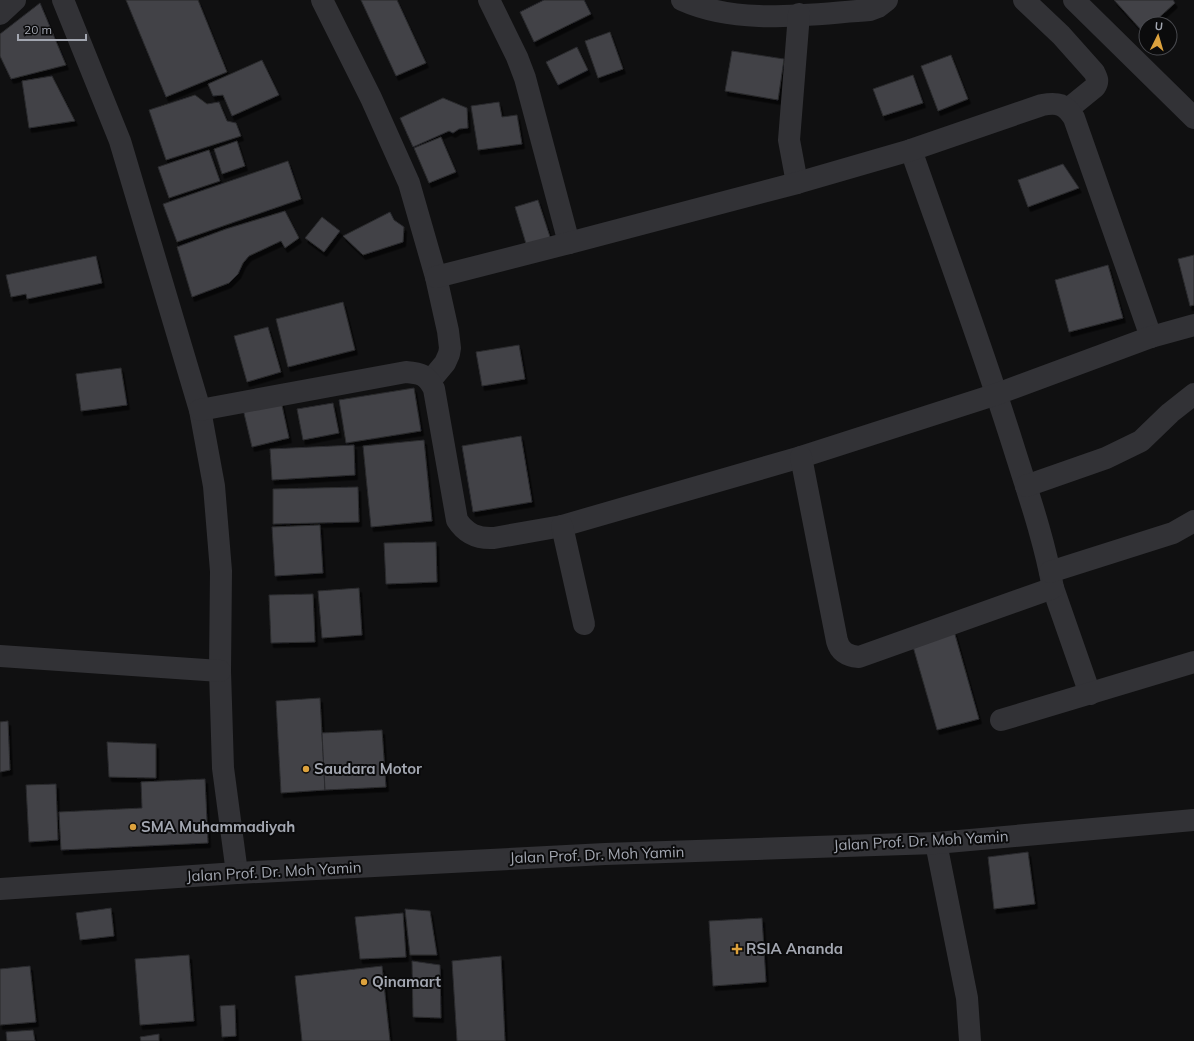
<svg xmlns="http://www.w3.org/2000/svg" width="1194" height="1041" font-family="Mulish,sans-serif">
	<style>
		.building { fill: #424347; stroke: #2a2a2d; filter: url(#shadow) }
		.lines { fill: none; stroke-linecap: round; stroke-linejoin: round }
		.minor { stroke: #323236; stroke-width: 22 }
		.poi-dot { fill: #dda23d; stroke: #0b0b0c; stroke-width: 1.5 }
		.labels { text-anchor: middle; stroke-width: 4; stroke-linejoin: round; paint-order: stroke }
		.poi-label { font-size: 15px; font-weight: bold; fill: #a3a7b1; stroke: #0b0b0c; text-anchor: start }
		.street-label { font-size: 15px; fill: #a3a7b1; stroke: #0b0b0c }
	</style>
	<defs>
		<filter id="shadow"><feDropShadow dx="2.5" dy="4.5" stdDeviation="0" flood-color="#0009"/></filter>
	</defs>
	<rect width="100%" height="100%" fill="#101011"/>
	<g class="building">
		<path d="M126 0H198L227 72 166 97Z"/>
		<path d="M361 0H397L426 63 396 76Z"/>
		<path d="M544 0H584L591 14 534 42 520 12Z"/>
		<path d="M1114 0H1173L1175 3 1152 24H1146V30L1143 32Z"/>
		<path d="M40 3 66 65 11 79 0 56V34Z"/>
		<path d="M610 32 623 69 598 78 585 41Z"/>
		<path d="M577 47 588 70 558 85 546 62Z"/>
		<path d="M732 51 784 59 778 100 725 91Z"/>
		<path d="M951 55 968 99 938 111 921 66Z"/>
		<path d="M262 60 279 95 232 116 223 95 213 96 208 84Z"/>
		<path d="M913 75 923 103 883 116 873 89Z"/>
		<path d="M52 76 75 121 29 128 22 81Z"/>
		<path d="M195 95 207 104 219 102 227 121 236 123 241 136 166 160 149 110Z"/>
		<path d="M443 98 467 108 468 128 459 129 453 133 449 131 413 147 400 118Z"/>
		<path d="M499 102 502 117 517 115 522 144 478 150 471 106Z"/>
		<path d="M441 137 456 172 429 183 414 148Z"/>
		<path d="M237 141 245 166 222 174 214 149Z"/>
		<path d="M209 150 220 181 169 198 158 167Z"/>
		<path d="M288 161 301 199 177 242 163 204Z"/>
		<path d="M1063 164 1079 188 1028 207 1018 180Z"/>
		<path d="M538 200 551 240 527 247 515 207Z"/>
		<path d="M285 211 299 238 285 248 281 241 249 256 243 263 238 274 229 283 192 297 177 247 226 229Z"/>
		<path d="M390 212 394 220 404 227 403 242 363 255 343 236Z"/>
		<path d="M322 217 340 231 324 252 305 238Z"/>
		<path d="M1194 255V305L1190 306 1178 259Z"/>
		<path d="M96 256 102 283 27 299 26 294 11 297 6 275Z"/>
		<path d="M1108 265 1123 318 1069 332 1055 280Z"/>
		<path d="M343 302 355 350 288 367 276 319Z"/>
		<path d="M268 327 281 372 247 382 234 336Z"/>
		<path d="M519 345 525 379 482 386 476 352Z"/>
		<path d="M121 368 127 405 81 411 76 374Z"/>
		<path d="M414 388 421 431 346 443 339 400Z"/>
		<path d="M281 401 289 438 252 447 243 409Z"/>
		<path d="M333 403 339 433 303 440 297 409Z"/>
		<path d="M521 436 532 502 473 512 462 446Z"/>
		<path d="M424 440 432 521 371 527 363 446Z"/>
		<path d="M354 445 355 475 272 480 270 449Z"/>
		<path d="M358 487 359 522 273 524V489Z"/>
		<path d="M320 525 323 573 275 576 272 527Z"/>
		<path d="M436 542 437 582 386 584 384 543Z"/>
		<path d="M359 588 362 635 322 638 318 591Z"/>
		<path d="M313 594 315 642 271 643 269 595Z"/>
		<path d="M954 631 979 719 937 730 912 643Z"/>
		<path d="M320 698 325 790 281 793 276 701Z"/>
		<path d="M8 721 10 770 0 772V722Z"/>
		<path d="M382 730 386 787 325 790 322 733Z"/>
		<path d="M107 742 156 744V778L109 777Z"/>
		<path d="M205 779 208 843 61 850 59 812 142 808 141 782Z"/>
		<path d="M56 784 58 840 29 842 26 785Z"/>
		<path d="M1028 852 1035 904 994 909 988 857Z"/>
		<path d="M111 908 114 936 80 940 76 913Z"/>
		<path d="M405 909 430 911 437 955H410Z"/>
		<path d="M403 913 406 957 360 959 355 917Z"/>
		<path d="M762 918 766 982 713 986 709 921Z"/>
		<path d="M189 955 194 1021 140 1025 135 959Z"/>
		<path d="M501 956 505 1041H457L452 961Z"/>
		<path d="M412 961 440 965 441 1018 413 1017Z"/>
		<path d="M30 966 36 1022 0 1025V969Z"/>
		<path d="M382 966 390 1041H302L295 976Z"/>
		<path d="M235 1005 236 1036 222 1037 220 1006Z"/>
		<path d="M33 1030 35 1041H7L6 1032Z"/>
		<path d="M159 1034V1041H141L140 1037Z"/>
	</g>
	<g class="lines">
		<g class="minor">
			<path d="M63 0 120 141 200 410 214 486 221 571 220 671 223 768 237 873"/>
			<path d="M322 0 371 98 409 183 436 277 448 331 450 348 449 354 445 363 430 381"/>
			<path d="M489 0 517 57 525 78 569 243"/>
			<path d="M682 0C740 26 809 14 870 10L878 7 887 0"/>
			<path d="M1024 0 1061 35 1094 72C1097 78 1099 81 1095 87L1068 109"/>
			<path d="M1074 0 1194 118"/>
			<path d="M0 14 15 0"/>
			<path d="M911 150C945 247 981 344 1012 442 1027 490 1044 538 1053 588L1090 694"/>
			<path d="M797 183 789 140 799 14"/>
			<path d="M436 277 569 243 797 183 911 150 1042 105C1058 102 1065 104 1074 118L1151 337"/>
			<path d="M200 410 406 372C421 373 427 375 434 389L457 520C466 534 478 539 494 538L562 526 801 457 997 394 1151 337 1194 325"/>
			<path d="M801 457 837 641C840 652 848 656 859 657L1053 588"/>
			<path d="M1026 486 1106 458 1141 441 1170 413 1194 394"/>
			<path d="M562 526 584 624"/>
			<path d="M1050 572 1173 533 1194 521"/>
			<path d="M0 656 220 671"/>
			<path d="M1001 720 1194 662"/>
			<path d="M936 843 967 998 970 1041"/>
			<path d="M0 889 237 873 605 854 936 843 1194 820"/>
		</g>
	</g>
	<g class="poi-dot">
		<circle cx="306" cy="769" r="4"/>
		<circle cx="133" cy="827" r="4"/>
		<path d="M735 943h4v4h4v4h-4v4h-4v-4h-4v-4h4z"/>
		<circle cx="364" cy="982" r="4"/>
	</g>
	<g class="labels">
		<g class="poi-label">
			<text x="314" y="774">Saudara Motor</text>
			<text x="141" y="832">SMA Muhammadiyah</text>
			<text x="746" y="954">RSIA Ananda</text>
			<text x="372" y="987">Qinamart</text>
		</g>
		<g class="street-label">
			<text transform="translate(921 841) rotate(-3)" y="5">Jalan Prof. Dr. Moh Yamin</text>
			<text transform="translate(597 855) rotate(-2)" y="5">Jalan Prof. Dr. Moh Yamin</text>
			<text transform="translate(274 872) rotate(-3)" y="5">Jalan Prof. Dr. Moh Yamin</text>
		</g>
	</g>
	<g transform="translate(1158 36) rotate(5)"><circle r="19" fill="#0b0b0c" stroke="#48494e"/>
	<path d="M0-3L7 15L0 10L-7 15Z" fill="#dda23d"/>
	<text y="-6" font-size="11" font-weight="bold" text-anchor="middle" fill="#a3a7b1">U</text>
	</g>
	<path d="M18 34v6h68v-6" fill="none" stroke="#a3a7b1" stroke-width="2"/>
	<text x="24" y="34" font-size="12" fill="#a3a7b1" stroke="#0b0b0c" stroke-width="3" paint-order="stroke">20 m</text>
</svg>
